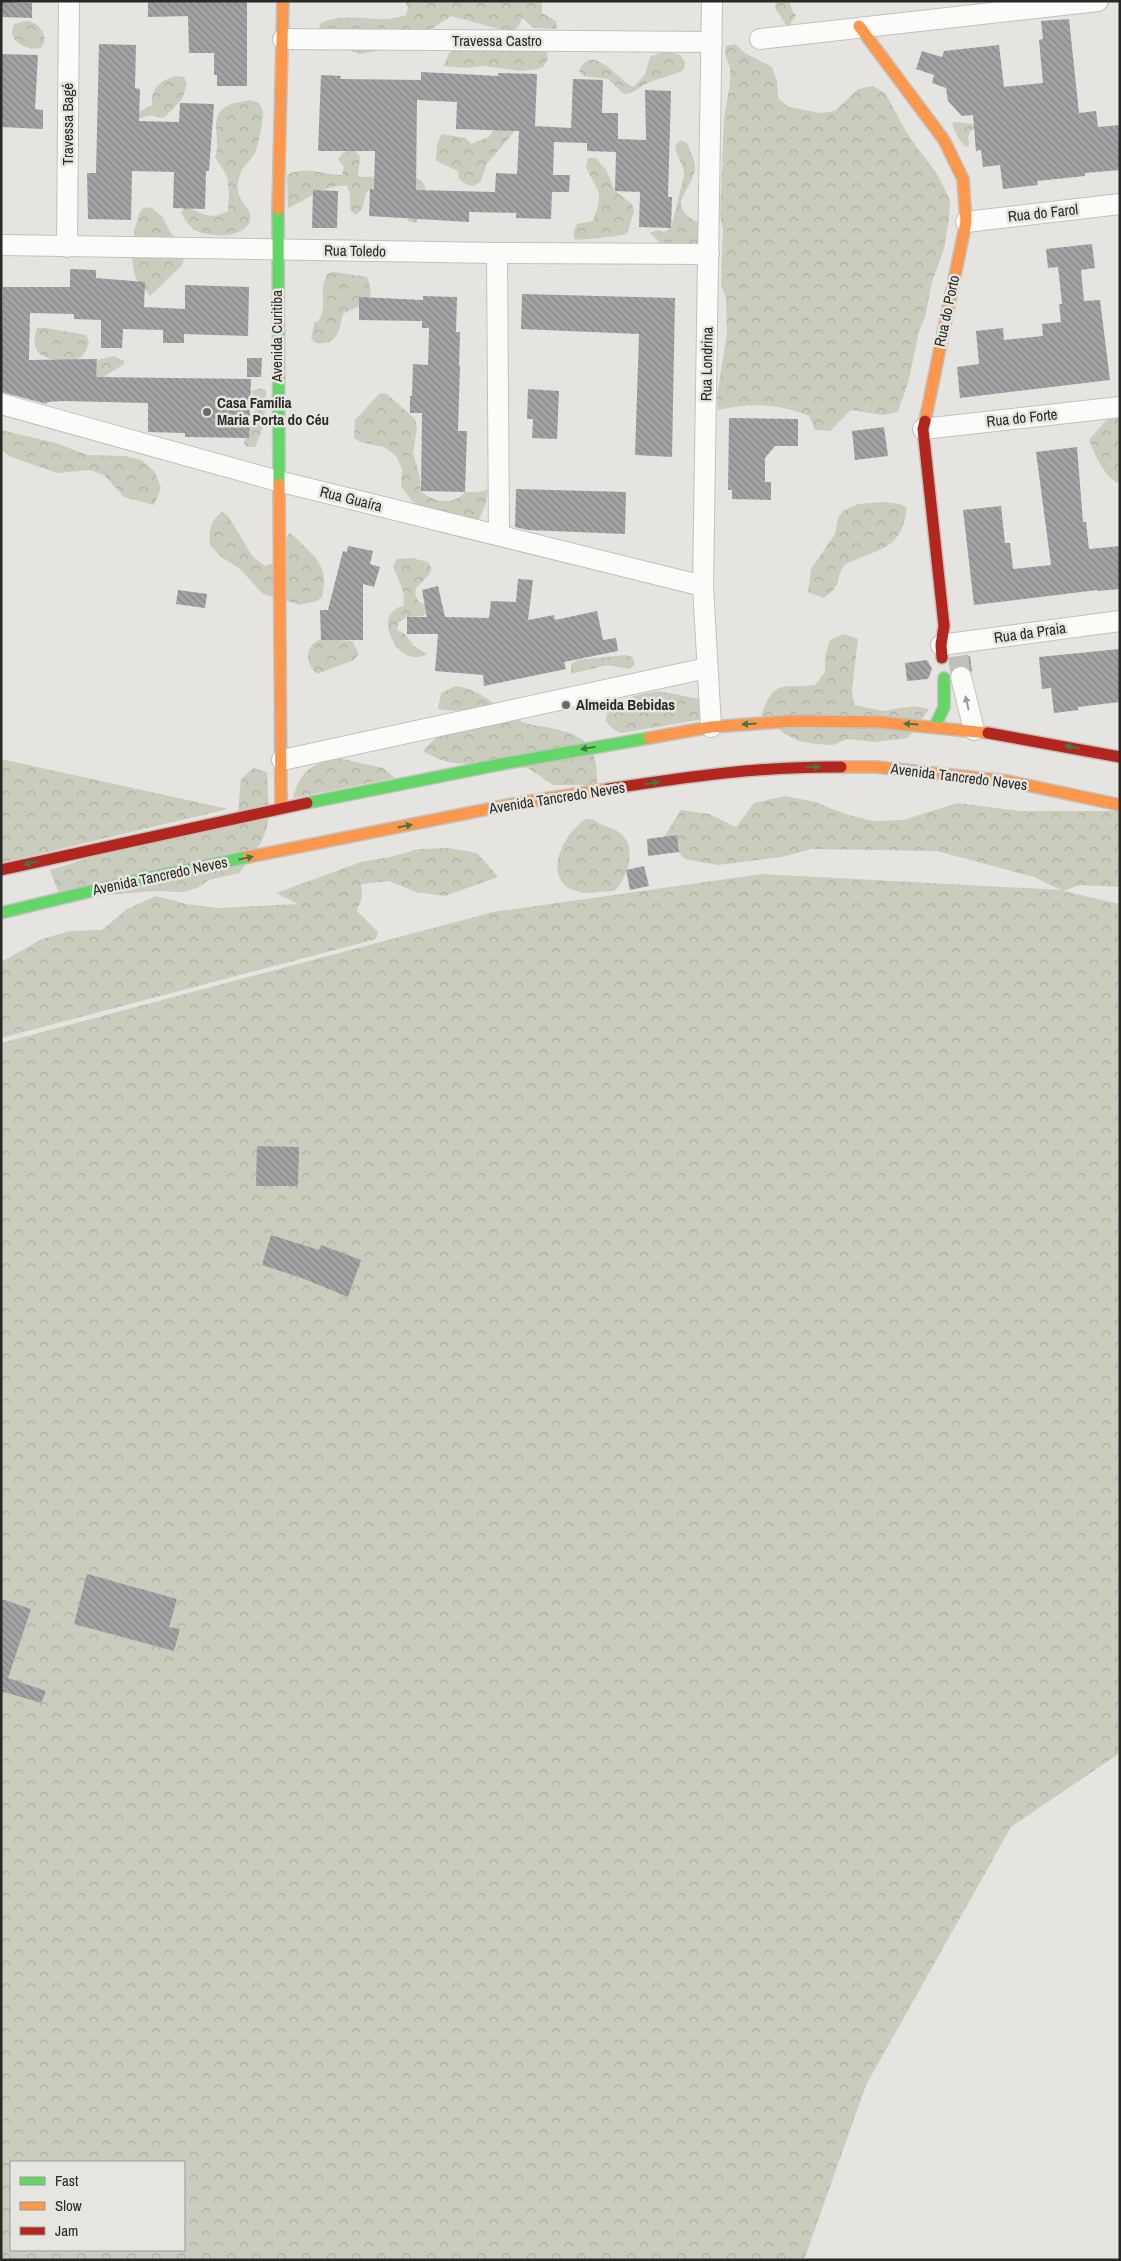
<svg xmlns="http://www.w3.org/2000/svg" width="1121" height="2261" font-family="'Archivo Narrow',sans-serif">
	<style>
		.forest { fill: url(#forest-crowns); fill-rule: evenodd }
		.building { fill: url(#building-back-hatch); fill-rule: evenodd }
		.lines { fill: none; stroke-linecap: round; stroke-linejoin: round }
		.street-tunnel { stroke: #c0bfbb; stroke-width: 20; stroke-dasharray: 20 10; stroke-linecap: butt }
		.street-casing { stroke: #c1c1be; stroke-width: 22 }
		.fast-casing { stroke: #c1c1be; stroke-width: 14 }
		.slow-casing { stroke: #c1c1be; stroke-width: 14 }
		.jam-casing { stroke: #c1c1be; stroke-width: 14 }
		.street { stroke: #fbfbfa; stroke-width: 20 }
		.fast { stroke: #63d668; stroke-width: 11 }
		.slow { stroke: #ff974d; stroke-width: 11 }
		.jam { stroke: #b3261e; stroke-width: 11 }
		.oneway { fill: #9d9c9b }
		.oneway2 { fill: #474 }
		.poi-dot { fill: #6b6a68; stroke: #e6e5df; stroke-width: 2 }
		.labels { text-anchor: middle; stroke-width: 5; stroke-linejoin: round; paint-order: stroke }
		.street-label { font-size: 15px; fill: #2a2927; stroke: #e6e5df }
		.poi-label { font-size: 15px; font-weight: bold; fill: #2a2927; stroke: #e6e5df; text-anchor: start }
	</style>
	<defs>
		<pattern id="forest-crowns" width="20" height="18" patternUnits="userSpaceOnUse" patternTransform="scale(1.25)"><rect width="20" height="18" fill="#caccbe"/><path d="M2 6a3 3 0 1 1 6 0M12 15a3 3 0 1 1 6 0" fill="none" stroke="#aeafa3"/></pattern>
		<pattern id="building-back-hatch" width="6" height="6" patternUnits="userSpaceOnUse" patternTransform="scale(1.25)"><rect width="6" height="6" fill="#a5a2a5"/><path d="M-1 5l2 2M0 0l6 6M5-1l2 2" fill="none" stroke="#878486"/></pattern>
	</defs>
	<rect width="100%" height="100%" fill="#e5e4e0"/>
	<g class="forest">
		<path d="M405 1H542V13L556 21 557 29 534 28 522 18C519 27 517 30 507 31L451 16 406 46 360 54 331 44 318 30 321 23C352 10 377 26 406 15L408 8Z"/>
		<path d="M776 1H789L793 12 796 15 790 25H786L775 8Z"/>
		<path d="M25 21C38 20 52 38 40 48 32 51 16 45 13 36 11 32 13 28 14 24Z"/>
		<path d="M735 44 745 53 772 67 777 81 778 98 789 107 820 113 835 111 858 89 873 86 885 93 908 135 937 174 950 200 949 219 944 249 932 282 925 317 919 331 909 379 898 412 883 415 851 410 830 431 815 430 809 416C780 403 749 403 718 410L717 396 727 333 726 299 721 284 723 230 720 215 724 117 730 84V68L725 53 726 46Z"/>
		<path d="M456 49H538L547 52 548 59 544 66 537 69 521 71 483 66 466 68 444 66 443 68 449 53Z"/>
		<path d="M665 51 680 55 685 62 684 69C673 77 658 77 646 84 637 88 634 94 624 94L608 79 584 76 579 71C592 40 619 82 634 87L645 74 650 57Z"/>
		<path d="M176 76 184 77 187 84 182 99 165 117 162 118 150 115 138 119 137 113 152 105C151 87 160 81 176 76Z"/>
		<path d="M250 100 259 103 263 111C263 121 259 146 254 155 249 162 243 166 240 174 231 204 253 205 250 219 246 240 208 238 193 229 188 225 185 219 181 213L185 206C201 213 211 221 228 211L229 193 227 176 215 157C222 140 207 116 227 106 233 102 243 102 250 100Z"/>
		<path d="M955 122 982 125 971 130 968 137 969 145 966 147C960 143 954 130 952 123Z"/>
		<path d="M519 126 486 165 481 181 474 186 466 184 459 179 458 171 436 161 437 144 442 134 466 138 471 144 489 137 493 130Z"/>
		<path d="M680 140 687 143C690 151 696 161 695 169 692 192 663 204 699 223V245L669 251 650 233 657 230 664 232 671 228 684 175C684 163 676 158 675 146Z"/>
		<path d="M350 150 356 151 360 157 358 176C376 181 432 163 425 197 423 207 421 215 416 223L408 221 406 204 377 185 366 193 362 209 356 215 350 210V194L347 186C325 183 307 200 288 208L287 175C306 165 323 175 342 175L344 167 338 159 343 153Z"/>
		<path d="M588 158H596L606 170 615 191 632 204 634 211 627 234C619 236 580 241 574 239V231L577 224 593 221C605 189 598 194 586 167Z"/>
		<path d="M150 207 162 216 170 232 187 251 182 265 150 296C146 291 139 284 136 278 129 262 133 222 142 209Z"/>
		<path d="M334 272 367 277C378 306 362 303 343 314 339 333 336 346 315 343L311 337 315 321 317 322C330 308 317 293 327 274Z"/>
		<path d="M37 328H46L86 335 89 342C88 346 86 352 82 356 78 360 73 360 67 360 45 361 28 354 37 328Z"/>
		<path d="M114 356 124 361V364L105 376 103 380 90 384 98 360Z"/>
		<path d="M262 388 266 391 265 422 255 447H247L244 444 247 427 258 405 251 391Z"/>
		<path d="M380 393 387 394 415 419 417 428 413 453 420 477 421 491C431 502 455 506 465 492H479L488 489 486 503 477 524 419 510 401 486 402 469 396 456 384 447 360 442 354 438 355 420Z"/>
		<path d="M1120 414V484C1103 476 1096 456 1089 440L1107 419Z"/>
		<path d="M1 430 56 443 87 455 124 456 141 460 155 472 161 488 154 505 124 497 104 475 90 470 57 473 14 458 1 450Z"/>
		<path d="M883 502 900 504 907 508C902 540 892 546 864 556 858 559 852 560 846 564 834 575 845 585 823 598L808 592 811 569 835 534 838 518 843 511 858 504Z"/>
		<path d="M222 512 228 516 253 557 265 566 274 563 289 533C296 537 300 542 306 548 323 564 327 574 322 597L316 601 300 605 263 594 240 569 220 556 210 545C208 533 211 519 222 512Z"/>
		<path d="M412 558 428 562 432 569 428 576 416 588 415 595 419 602 426 605 431 611 422 616 407 617 398 623 397 630 405 634 414 646 427 654C398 671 370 613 403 606 407 591 397 580 393 566L397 559Z"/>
		<path d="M844 634 858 639 852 689 854 705 883 711 914 706 929 709 908 738 876 742 847 739 833 745 816 744 799 741 785 734 761 715C776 678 780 689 815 685L825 672V656L830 640Z"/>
		<path d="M322 639 352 641 359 654 354 660 317 674C304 663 305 644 322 639Z"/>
		<path d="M625 655 632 657 635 664 630 669 607 665 571 674V664L578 660Z"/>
		<path d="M456 686C485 690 498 711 523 722 530 725 539 726 546 727 585 735 598 743 597 785H553L528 768 453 763 438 759 423 751 442 731 472 725 469 709 454 711 438 709 441 693Z"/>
		<path d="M658 691 705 700 704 719 621 733 613 729 606 721 607 713 634 696Z"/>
		<path d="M338 758 383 768 395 778 293 798C300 771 311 764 338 758Z"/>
		<path d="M1 759 228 809 1 863Z"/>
		<path d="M253 768 267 772 269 816 266 831 260 844 239 873 209 880 197 888 183 892 153 891 61 899 50 870 238 812 241 779Z"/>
		<path d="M785 796 815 802 845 814 873 821 903 820 958 803 1019 811H1120V887L1080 885 1063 891 1120 904V1753L1011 1827 866 2085 804 2260H1V1043L493 912 762 874 1061 890 1034 877 937 851 812 849 781 857 718 865 685 859 664 837 681 810 709 814 736 827 754 803ZM11 2162H184V2250H11Z"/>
		<path d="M586 819C593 818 595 821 600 824 608 827 619 830 624 837 636 851 627 880 614 891L583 893 570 889C543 872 565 832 586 819Z"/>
		<path d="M449 848 477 853 498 877 445 896 416 892 389 881 361 884 362 897 357 911 378 932 376 939 1 1038V962L42 939 70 931 102 930 127 909 156 896 186 904 218 908 298 904 276 893 361 862 390 857 419 849Z"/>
	</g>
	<g class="building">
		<path d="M148 1H247V86H217V75H214V53H189L188 16 148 17Z"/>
		<path d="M1 2 32 3V18L1 17Z"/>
		<path d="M1069 19 1079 113 1096 111 1098 127 1120 125V170L1085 173V176L1037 181 1038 185 1003 189 1000 165 983 167 981 150 976 151 973 115 962 116 948 101 946 88 932 83 934 75 916 69 922 51 942 57 944 51 999 45 1004 87 1043 83 1039 40 1043 39 1041 21Z"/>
		<path d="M99 44 136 45 135 88 140 89 139 121 179 122 180 103 214 104 209 171H206L205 209 173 208 174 172 132 171 131 220 88 219 87 173H96Z"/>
		<path d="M1 54 38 55 35 109 43 110V129L1 127Z"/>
		<path d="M421 72 498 76V73L537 74 535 126 571 128 573 79 603 80 602 113H618V139L646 140 645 90 671 91 668 197H672L671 228 639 227 640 192 615 191 616 152 587 151V143L554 142 553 175H570L569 192H552L551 219 516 218V213L469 212V222L369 216 370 189H374L375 151H318L321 75 341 76 340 79 421 80ZM417 100 457 102 456 129 519 131 517 174 496 173 495 192 416 190Z"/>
		<path d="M313 190 338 191 337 228H312Z"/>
		<path d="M1092 244 1095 268 1081 270 1084 301 1100 300 1110 380 960 398 957 367 979 364 976 331 1003 328 1004 340 1043 336 1042 324 1061 322 1059 304H1062L1058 267 1048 268 1046 249Z"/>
		<path d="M70 269 96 270V278L145 282 144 307 185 309V285L249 287 248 336 184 334V343H163V330L123 329 122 348H101V320L74 319V314L30 313 29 360 97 359 96 377 251 379 249 438 185 437V433L148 432V403L63 401 47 402V404L1 392 3 287H70Z"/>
		<path d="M522 294 675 298 672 457 635 455 639 334 521 329Z"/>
		<path d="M423 296 457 297 456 332H460L459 366H460L458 431H467L465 492 421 491 422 413H410V396H412L413 364 428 365 429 328H422V321L359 320V297L423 300Z"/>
		<path d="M247 358H262L261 377H247Z"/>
		<path d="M528 389 559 391 557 439 532 438 533 419H527Z"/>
		<path d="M729 418 798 419V446H775L765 458V482H771V500L732 499V490H728Z"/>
		<path d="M884 427 888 456 855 460 852 431Z"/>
		<path d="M1077 447 1083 522H1086L1089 549 1120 546V589L1097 591V590L974 605 963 510 1001 506 1005 543H1010L1013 569 1051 565 1036 452Z"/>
		<path d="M516 489 626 492 625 534 528 530 515 527Z"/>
		<path d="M348 546 373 551 370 564 380 567 374 587 363 584V640H321L320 610H328L343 551 347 552Z"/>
		<path d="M518 579 533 580 528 620 554 615 555 620 597 611 603 640 616 638 618 651 564 662 566 669 484 686 483 675 435 671 438 634H407V617H427L422 590 438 586 445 617 489 618 491 601 516 602Z"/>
		<path d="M178 590 207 594 205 608 176 604Z"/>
		<path d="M1120 649V702L1078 707V710L1054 713 1051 688 1042 689 1039 657Z"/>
		<path d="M970 656 972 672 965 666 954 667 958 657Z"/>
		<path d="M927 660 932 669 928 679 907 681 905 663Z"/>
		<path d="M677 835 679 852 648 856 647 839Z"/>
		<path d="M644 866 649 886 630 890 626 870Z"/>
		<path d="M257 1146 299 1147 298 1186H256Z"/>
		<path d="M271 1235 319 1250 321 1245 361 1260 348 1297 302 1278 262 1265Z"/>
		<path d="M87 1574 177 1599 169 1627 180 1629 174 1651 74 1624Z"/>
		<path d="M1 1599 31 1609 8 1678 46 1691 41 1703 1 1691Z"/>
	</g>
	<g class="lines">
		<path class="street-tunnel" d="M958 656 961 677"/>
		<defs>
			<g id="street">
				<path d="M283 39 712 42"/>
				<path d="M760 39 1098 1"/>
				<path d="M966 222 1120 204"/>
				<path d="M1 245 497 253 709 254"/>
				<path d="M67 247 69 1"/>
				<path d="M497 253 499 535"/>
				<path d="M1 404 278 481 703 586"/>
				<path d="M923 429 1120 407"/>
				<path d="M941 645 1120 621"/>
				<path d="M961 677 974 730"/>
				<path d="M711 727 703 586 712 1"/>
				<path d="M282 760 707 668"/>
			</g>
			<g id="fast">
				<path d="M278 209 279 484"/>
				<path d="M935 726 944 707V678"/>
				<path d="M307 803 502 764 649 738"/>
				<path d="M1 913 137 880 248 857"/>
			</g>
			<g id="slow">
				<path d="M859 26 944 140 963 179 966 222 925 421"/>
				<path d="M278 209 283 1"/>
				<path d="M279 484 281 808"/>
				<path d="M649 738 711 727 793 721 878 722 988 733"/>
				<path d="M841 767H876L1007 781 1120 805"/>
				<path d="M248 857 513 804 608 789"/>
			</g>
			<g id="jam">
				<path d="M925 421 923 429 944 626 941 645 942 658"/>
				<path d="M988 733 1120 757"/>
				<path d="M608 789C686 777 762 766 841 767"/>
				<path d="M1 870 307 803"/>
			</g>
		</defs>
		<use href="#street" class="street-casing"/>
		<use href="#fast" class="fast-casing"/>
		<use href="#slow" class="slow-casing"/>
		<use href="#jam" class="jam-casing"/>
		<use href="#street" class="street"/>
		<use href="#fast" class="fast"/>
		<use href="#slow" class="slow"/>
		<use href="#jam" class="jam"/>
	</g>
	<defs><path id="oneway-solid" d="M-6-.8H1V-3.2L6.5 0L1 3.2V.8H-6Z" transform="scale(1.25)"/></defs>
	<use class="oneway" href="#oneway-solid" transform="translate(967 703) rotate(-103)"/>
	<g class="oneway2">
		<use href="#oneway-solid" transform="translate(749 724) rotate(176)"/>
		<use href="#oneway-solid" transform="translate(911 724) rotate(-176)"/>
		<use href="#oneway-solid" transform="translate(1072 747) rotate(-169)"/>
		<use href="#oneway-solid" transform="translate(588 748) rotate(170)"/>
		<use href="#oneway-solid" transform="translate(813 767) rotate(1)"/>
		<use href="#oneway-solid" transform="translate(652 783) rotate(-9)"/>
		<use href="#oneway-solid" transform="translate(405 826) rotate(-11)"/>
		<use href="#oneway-solid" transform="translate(246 858) rotate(-11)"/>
		<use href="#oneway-solid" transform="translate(31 863) rotate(167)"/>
	</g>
	<g class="poi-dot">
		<circle cx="207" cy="412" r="5"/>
		<circle cx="566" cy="705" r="5"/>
	</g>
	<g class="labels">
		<g class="street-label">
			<text x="497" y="46">Travessa Castro</text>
			<text transform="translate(68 124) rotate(-90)" y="5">Travessa Bagé</text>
			<text transform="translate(1043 213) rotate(-6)" y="5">Rua do Farol</text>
			<text transform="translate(355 251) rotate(1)" y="5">Rua Toledo</text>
			<text transform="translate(947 311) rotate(-78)" y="5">Rua do Porto</text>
			<text transform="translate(277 336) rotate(-90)" y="5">Avenida Curitiba</text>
			<text transform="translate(707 364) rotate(-89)" y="5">Rua Londrina</text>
			<text transform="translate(1022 418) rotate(-6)" y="5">Rua do Forte</text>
			<text transform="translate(351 499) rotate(14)" y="5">Rua Guaíra</text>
			<text transform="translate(1030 633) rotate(-8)" y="5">Rua da Praia</text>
			<text transform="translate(959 777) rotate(7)" y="5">Avenida Tancredo Neves</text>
			<text transform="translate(557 798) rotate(-9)" y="5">Avenida Tancredo Neves</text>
			<text transform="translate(160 876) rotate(-12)" y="5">Avenida Tancredo Neves</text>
		</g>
		<g class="poi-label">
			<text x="217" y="408">Casa Família<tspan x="217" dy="17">Maria Porta do Céu</tspan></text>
			<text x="576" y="710">Almeida Bebidas</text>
		</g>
	</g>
	<rect width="1121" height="2261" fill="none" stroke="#2a2927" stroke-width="5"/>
	<rect x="10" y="2161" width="175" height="90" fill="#e6e5df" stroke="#9b9a95"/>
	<rect x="20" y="2177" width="25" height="8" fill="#63d668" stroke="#9b9a95"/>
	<text x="55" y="2186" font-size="15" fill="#2a2927">Fast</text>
	<rect x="20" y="2202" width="25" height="8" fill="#ff974d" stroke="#9b9a95"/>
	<text x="55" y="2211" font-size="15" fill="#2a2927">Slow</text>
	<rect x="20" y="2227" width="25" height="8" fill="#b3261e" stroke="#9b9a95"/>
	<text x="55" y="2236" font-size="15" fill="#2a2927">Jam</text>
</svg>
